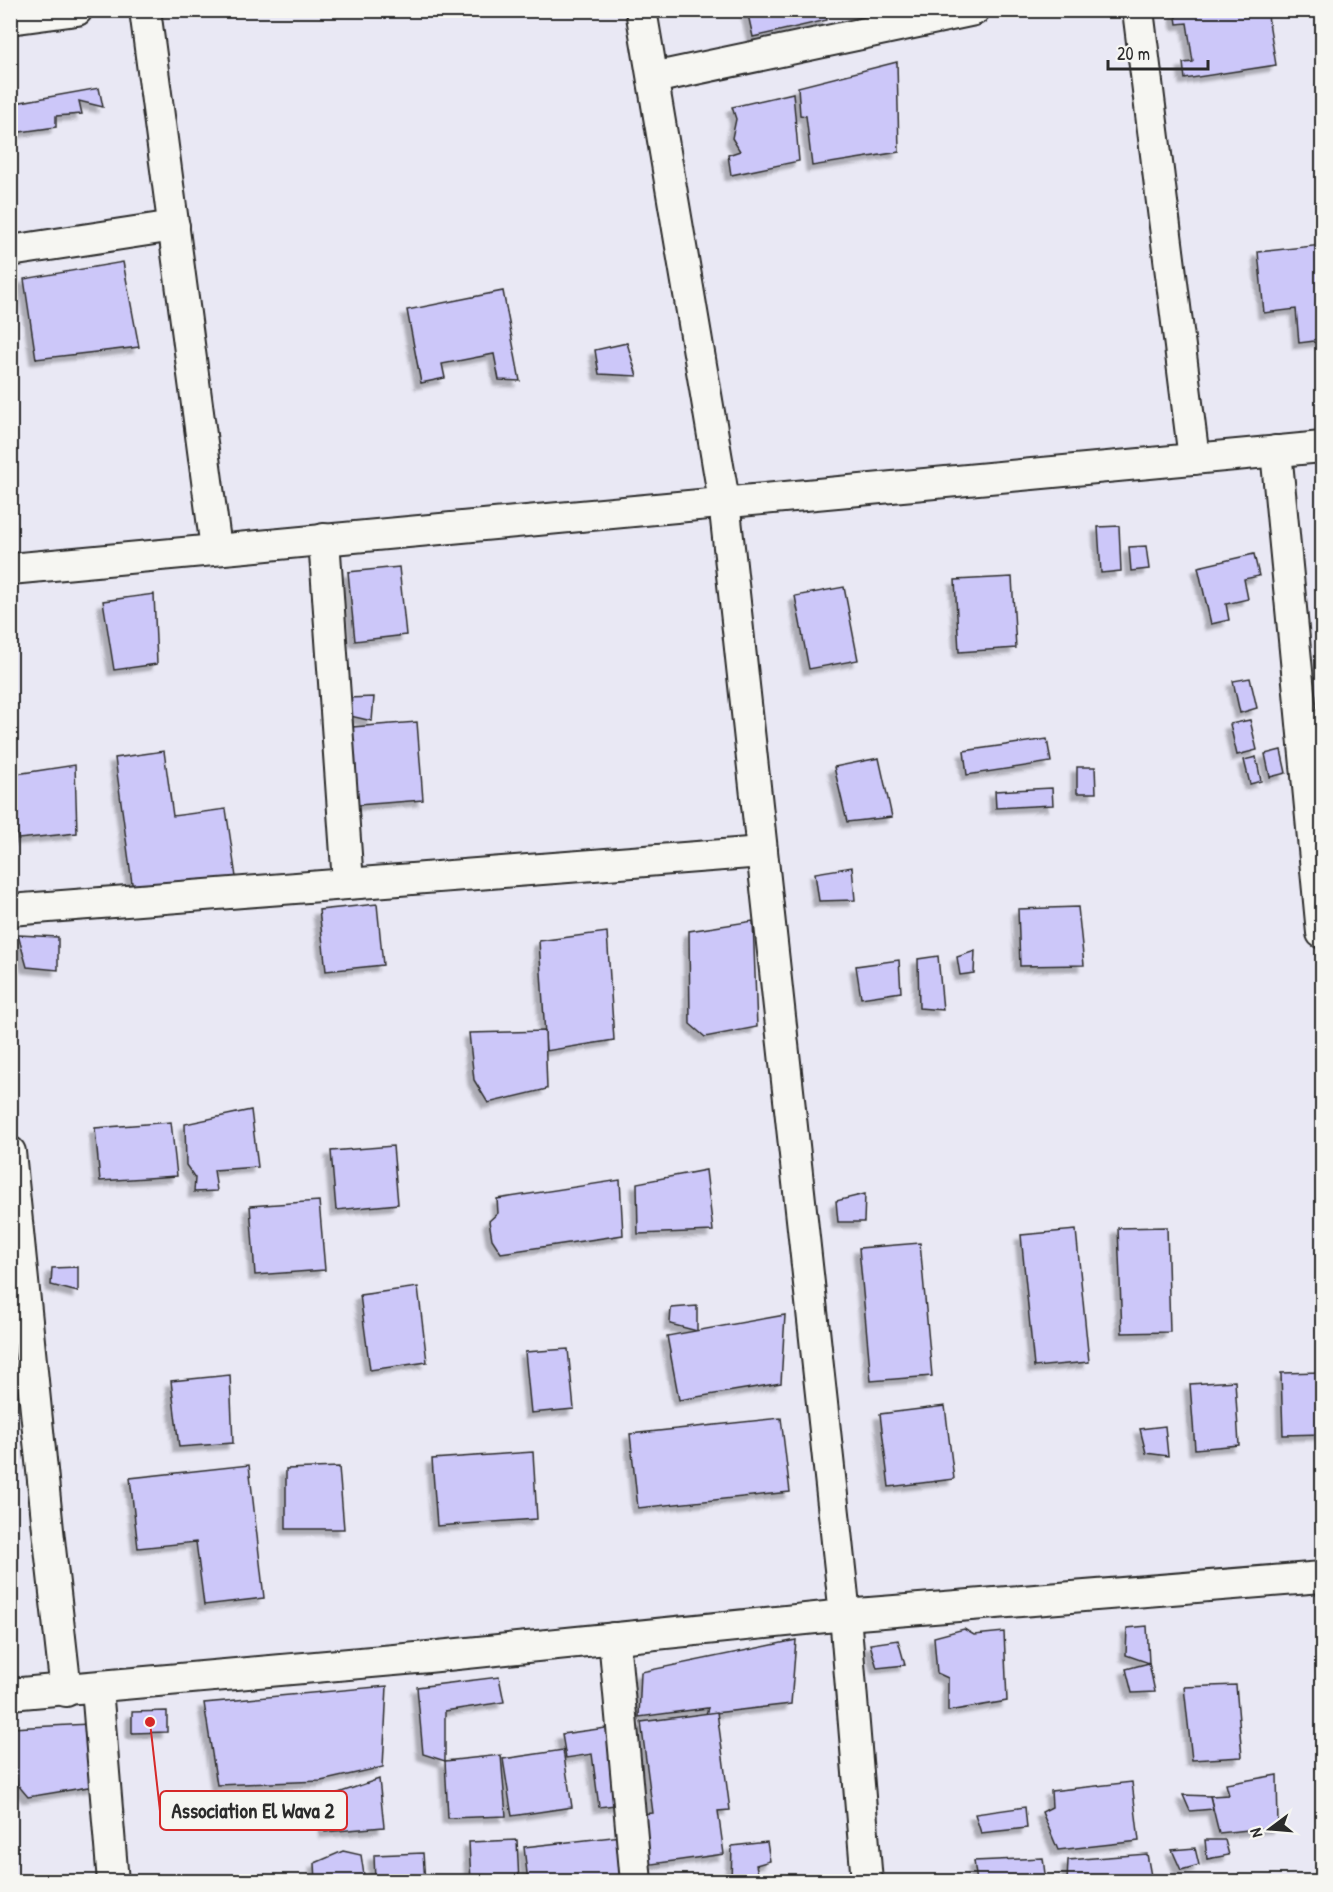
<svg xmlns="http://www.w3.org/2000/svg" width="1333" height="1892" font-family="'Patrick Hand',sans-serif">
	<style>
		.building { fill: #ccc7f9; stroke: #2b2b2b; stroke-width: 1.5; filter: url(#shadow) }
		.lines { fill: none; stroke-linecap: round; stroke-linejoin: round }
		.minor-casing { stroke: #2b2b2b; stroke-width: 34 }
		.minor { stroke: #f6f6f2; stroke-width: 30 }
		.leader { fill: none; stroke: #d62828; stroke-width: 2 }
		.callout-dot { fill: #d62828; stroke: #f6f6f2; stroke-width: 2 }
		.callout { fill: #f6f6f2; stroke: #d62828; stroke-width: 2 }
		.callout-label { font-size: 21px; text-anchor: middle; font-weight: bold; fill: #2b2b2b }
	</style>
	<defs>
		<filter id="shadow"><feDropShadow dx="-5.5" dy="5.5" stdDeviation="1.5" flood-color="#0004"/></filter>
	</defs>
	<rect width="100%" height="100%" fill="#e9e8f4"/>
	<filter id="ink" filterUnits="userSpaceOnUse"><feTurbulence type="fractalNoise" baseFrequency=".0167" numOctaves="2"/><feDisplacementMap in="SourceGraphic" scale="12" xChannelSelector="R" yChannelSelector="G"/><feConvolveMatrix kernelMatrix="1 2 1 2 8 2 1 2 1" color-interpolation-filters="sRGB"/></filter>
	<g filter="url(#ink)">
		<g class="building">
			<path d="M747 10H825L827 20 753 37Z"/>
			<path d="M1175 10H1267L1276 65 1185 79 1183 63 1193 62 1187 23 1177 24Z"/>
			<path d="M897 62 899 152 812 166 806 116 800 115 798 87Z"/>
			<path d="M99 88 103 107 79 101 82 114 56 116V127L13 133 10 126V104Z"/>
			<path d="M793 93 799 161 731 175 728 155 740 151 732 138 736 119 732 107Z"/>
			<path d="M1322 245V340L1299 343 1296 309 1264 313 1258 252Z"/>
			<path d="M123 262 139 347 36 359 24 279Z"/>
			<path d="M503 291 520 381 499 380 494 354 442 364 445 378 421 383 407 310Z"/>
			<path d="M627 343 637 376 599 374 595 350Z"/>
			<path d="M1119 526 1121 571 1101 573 1098 527Z"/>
			<path d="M1146 546 1149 569 1131 571 1129 547Z"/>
			<path d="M1254 554 1259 576 1244 579 1248 599 1226 604 1229 620 1211 624 1198 567Z"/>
			<path d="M399 567 406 635 355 641 348 572Z"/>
			<path d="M1012 577 1016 648 959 652 955 580Z"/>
			<path d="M844 587 858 660 809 669 795 596Z"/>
			<path d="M154 594 157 664 114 670 103 601Z"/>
			<path d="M1250 678 1257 708 1240 713 1233 681Z"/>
			<path d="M374 697 372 721 346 715 347 698Z"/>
			<path d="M1250 720 1257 750 1237 755 1230 724Z"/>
			<path d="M417 722 423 800 358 805 352 727Z"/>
			<path d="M1047 739 1051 762 967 775 964 751Z"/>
			<path d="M1281 750 1286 773 1270 777 1265 754Z"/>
			<path d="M164 751 173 816 226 809 237 884 134 898 115 758Z"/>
			<path d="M1256 757 1261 781 1250 784 1244 760Z"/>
			<path d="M879 758 892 817 847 822 834 767Z"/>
			<path d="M75 765 77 833 18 839 10 802V775Z"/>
			<path d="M1077 767H1095L1096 793H1077Z"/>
			<path d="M1052 788 1053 805 996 808 995 791Z"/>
			<path d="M852 867 855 900 819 901 815 873Z"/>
			<path d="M377 904 383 965 326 971 319 910Z"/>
			<path d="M1078 907 1084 965 1020 966 1018 909Z"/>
			<path d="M753 921 757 1027 705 1037 690 1024 689 931Z"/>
			<path d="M607 932 614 1040 546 1051 539 941Z"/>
			<path d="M18 935 58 937V970L27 967Z"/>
			<path d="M975 951 974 973 960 975 957 957Z"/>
			<path d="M938 956 943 1010 919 1008 918 959Z"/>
			<path d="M899 960 901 992 861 998 856 966Z"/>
			<path d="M545 1031 547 1089 488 1103 474 1080 469 1033Z"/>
			<path d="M251 1110 258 1167 214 1170 217 1191 194 1192 195 1178 186 1165 185 1124Z"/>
			<path d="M171 1122 177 1176 100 1181 95 1128Z"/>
			<path d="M393 1146 398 1204 336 1210 331 1151Z"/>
			<path d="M706 1170 713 1231 638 1234 637 1183Z"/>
			<path d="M620 1180 623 1235 501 1253 492 1239 489 1221 498 1213 497 1199Z"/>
			<path d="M865 1194 864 1222H838L836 1201Z"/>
			<path d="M319 1201 325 1270 255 1275 250 1206Z"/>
			<path d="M1167 1227 1170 1332 1122 1333 1118 1228Z"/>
			<path d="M1076 1230 1089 1362 1034 1367 1021 1235Z"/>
			<path d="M920 1243 932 1376 871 1381 859 1248Z"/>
			<path d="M78 1267V1292L51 1285 52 1268Z"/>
			<path d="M418 1287 427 1362 370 1370 360 1295Z"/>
			<path d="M697 1306V1331L670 1324 671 1308Z"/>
			<path d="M785 1315 781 1383 679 1400 667 1336Z"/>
			<path d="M568 1349 574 1409 531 1413 525 1352Z"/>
			<path d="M1322 1372V1434L1283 1435 1281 1373Z"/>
			<path d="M230 1375 233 1443 179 1447 171 1381Z"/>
			<path d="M1235 1381 1239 1445 1195 1449 1190 1384Z"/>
			<path d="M945 1406 954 1479 889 1487 880 1414Z"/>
			<path d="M781 1418 790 1492 638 1508 630 1434Z"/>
			<path d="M1165 1426 1168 1456 1146 1453 1140 1429Z"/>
			<path d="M533 1452 537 1519 437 1526 432 1459Z"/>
			<path d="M249 1465 264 1598 204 1605 196 1542 138 1548 130 1478Z"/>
			<path d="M339 1467 344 1529H286V1469Z"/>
			<path d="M1147 1626 1149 1663 1126 1655 1127 1628Z"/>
			<path d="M964 1629 974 1635 1004 1632 1007 1701 948 1711V1678L937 1673 934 1637Z"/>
			<path d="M796 1640 791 1704 706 1714 708 1708 639 1717 641 1672Z"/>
			<path d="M898 1640 905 1665 877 1668 870 1644Z"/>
			<path d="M1149 1663 1155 1692 1132 1693 1126 1669Z"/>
			<path d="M499 1677 504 1702 445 1711V1761L423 1754 417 1687Z"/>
			<path d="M1236 1685 1242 1757 1192 1760 1184 1687Z"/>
			<path d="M387 1686 383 1767 321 1781 217 1785 204 1703Z"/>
			<path d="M167 1711V1732L132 1733V1712Z"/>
			<path d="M717 1712 730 1810 718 1811 724 1854 645 1865 639 1814 653 1813 641 1722Z"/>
			<path d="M89 1724 94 1786 28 1797 17 1784 11 1728Z"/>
			<path d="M613 1727 623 1804 599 1807 592 1754 566 1758 562 1734Z"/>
			<path d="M563 1750 572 1807 512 1816 503 1759Z"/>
			<path d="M501 1755 506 1816 448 1818 445 1761Z"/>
			<path d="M1277 1775 1278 1827 1219 1833 1210 1796 1229 1795 1226 1784Z"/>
			<path d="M379 1779 384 1827 325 1832 321 1799Z"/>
			<path d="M1132 1782 1139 1841 1058 1850 1042 1812 1052 1807 1051 1791Z"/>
			<path d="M1183 1795 1210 1796 1213 1809 1190 1811Z"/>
			<path d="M1025 1807 1027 1828 981 1833 975 1814Z"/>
			<path d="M621 1836 626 1882H528L524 1847Z"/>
			<path d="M517 1840 519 1882H471L469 1842Z"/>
			<path d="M1205 1840H1225L1229 1855 1207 1859Z"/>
			<path d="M767 1842 770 1861 756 1865 760 1882H731L732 1846Z"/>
			<path d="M1195 1848 1199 1865 1181 1870 1172 1850Z"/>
			<path d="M343 1851 361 1855 365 1882H316L315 1863Z"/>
			<path d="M423 1853 425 1882H375L374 1855Z"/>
			<path d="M1147 1854 1151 1876 1110 1882H1067L1068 1860Z"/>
			<path d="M1043 1858 1046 1882H977L974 1861Z"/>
			<path d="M1322 1879V1882L1287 1881Z"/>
		</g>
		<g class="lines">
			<defs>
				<g id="minor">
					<path d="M145 10 216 549"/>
					<path d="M641 10 724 501 845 1615 867 1882"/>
					<path d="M1138 10 1194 459"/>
					<path d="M10 19 77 10"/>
					<path d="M653 78 974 10"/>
					<path d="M10 251 174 226"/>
					<path d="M1276 451 1322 933"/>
					<path d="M324 539 348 883"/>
					<path d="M10 569 1322 447"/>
					<path d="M10 910 762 852"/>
					<path d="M10 1152 48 1530 66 1691"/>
					<path d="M614 1638 636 1882"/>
					<path d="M97 1688 113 1882"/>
					<path d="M10 1694 428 1657 845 1615 1322 1577"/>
				</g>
			</defs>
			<use href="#minor" class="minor-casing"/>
			<use href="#minor" class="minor"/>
		</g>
	</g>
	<path class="leader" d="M150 1722L160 1811"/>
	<circle class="callout-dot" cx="150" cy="1722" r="6"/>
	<rect class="callout" x="160" y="1791" width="187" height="39" rx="6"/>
	<g class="callout-label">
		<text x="253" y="1818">Association El Wava 2</text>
	</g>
	<rect width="1333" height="1892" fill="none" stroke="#f6f6f2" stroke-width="36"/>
	<rect x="18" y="18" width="1297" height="1856" fill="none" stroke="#2b2b2b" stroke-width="2" filter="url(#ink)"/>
	<g transform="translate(1270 1829) rotate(254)" stroke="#f6f6f2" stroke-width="4.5" paint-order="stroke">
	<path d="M0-4.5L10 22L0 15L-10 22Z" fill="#2b2b2b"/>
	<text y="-9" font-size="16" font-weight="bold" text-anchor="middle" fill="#2b2b2b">N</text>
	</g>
	<path d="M1108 60v9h100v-9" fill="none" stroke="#2b2b2b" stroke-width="3"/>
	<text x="1117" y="60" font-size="18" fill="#2b2b2b" stroke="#f6f6f2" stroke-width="4.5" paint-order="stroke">20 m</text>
</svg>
